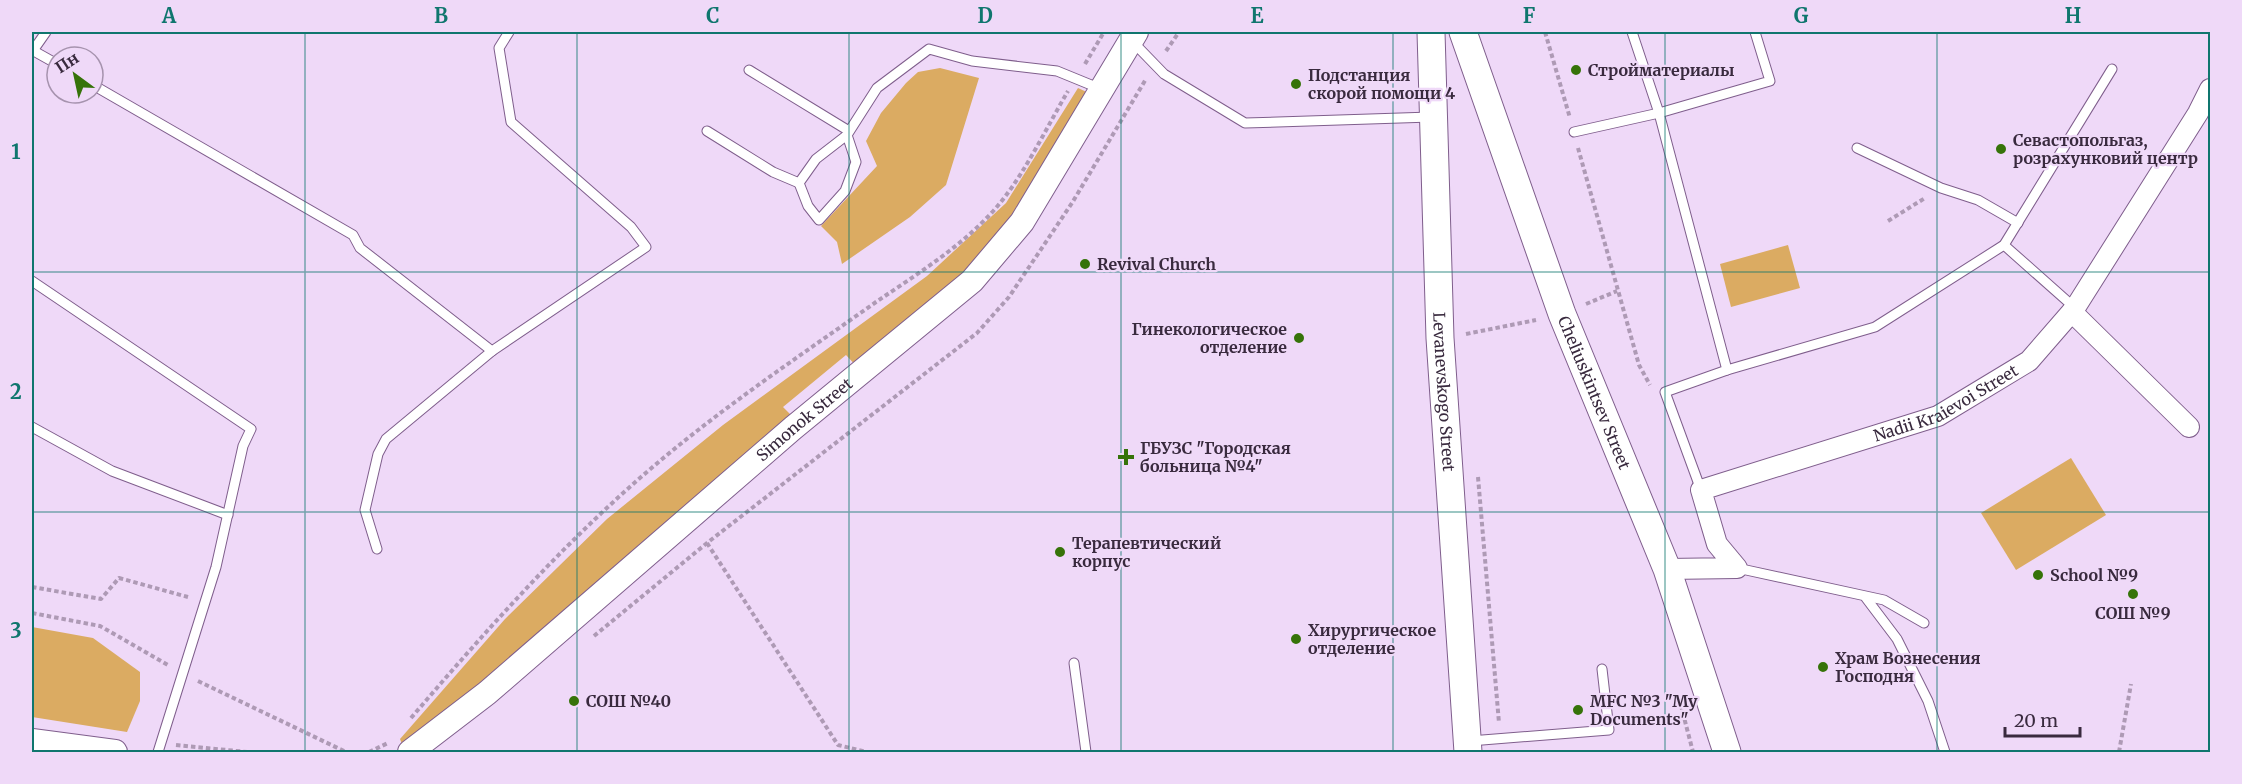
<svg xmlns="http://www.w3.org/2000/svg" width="2242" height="784" font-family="Merriweather,serif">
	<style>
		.green { fill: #dbab62 }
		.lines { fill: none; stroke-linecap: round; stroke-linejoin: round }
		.service-casing { stroke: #7f5e8c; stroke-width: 11 }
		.minor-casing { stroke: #7f5e8c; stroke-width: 22 }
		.tertiary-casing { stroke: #7f5e8c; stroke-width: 26 }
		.secondary-casing { stroke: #7f5e8c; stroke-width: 29 }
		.path { stroke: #ae9ab5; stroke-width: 4; stroke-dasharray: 4.5 3; stroke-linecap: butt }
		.service { stroke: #fff; stroke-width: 9 }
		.minor { stroke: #fff; stroke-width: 20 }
		.tertiary { stroke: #fff; stroke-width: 24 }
		.secondary { stroke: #fff; stroke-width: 27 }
		.grid { fill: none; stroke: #0f766e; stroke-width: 1.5; stroke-opacity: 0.55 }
		.poi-dot { fill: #367309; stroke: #efd9f8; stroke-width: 2 }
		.labels { text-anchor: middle; stroke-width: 4.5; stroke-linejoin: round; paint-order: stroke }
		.poi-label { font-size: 16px; font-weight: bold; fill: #392a3e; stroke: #efd9f8; text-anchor: start }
		.street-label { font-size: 16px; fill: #392a3e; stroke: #efd9f8 }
		.neatline { fill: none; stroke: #0f766e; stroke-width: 2 }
		.grid-label { font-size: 20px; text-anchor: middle; font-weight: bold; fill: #0f766e }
	</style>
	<rect width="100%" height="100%" fill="#efd9f8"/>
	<g class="green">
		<path d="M940 68 979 78 946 185 910 217 842 264 837 242 821 226 877 166 866 141 881 113 906 83 918 72Z"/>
		<path d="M1078 88 1091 94 1018 218 968 278 859 369 846 355 783 407 795 419 404 749 400 739 505 619 607 519 723 425 927 276 1006 203Z"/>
		<path d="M1788 245 1800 288 1731 307 1720 264Z"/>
		<path d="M2071 458 2106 515 2016 570 1981 513Z"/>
		<path d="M32 627 93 638 140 672V701L127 732 32 717Z"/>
	</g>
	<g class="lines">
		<defs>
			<g id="service">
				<path d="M1632 32 1659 113 1727 370 1665 392 1701 490"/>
				<path d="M1131 40 1164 74 1245 123 1431 117"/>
				<path d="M32 50 57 64"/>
				<path d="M32 52 46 32"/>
				<path d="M749 70 849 131"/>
				<path d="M93 85 353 235 360 248 492 351 646 247 631 227 511 122 499 48 509 32"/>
				<path d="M707 131 773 172 799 183"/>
				<path d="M1574 132 1659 113 1770 81 1755 32"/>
				<path d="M847 135 816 159 799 183 808 206 819 220 845 191 856 162 847 135 877 88 929 49 972 61 1057 71 1101 89"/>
				<path d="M1857 148 1941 188 1978 200 2018 223"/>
				<path d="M2004 245 2075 308"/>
				<path d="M32 281 251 429 243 446 216 567 158 752"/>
				<path d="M1727 370 1875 327 2004 245 2112 69"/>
				<path d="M32 427 112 471 228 515"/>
				<path d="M377 549 365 510 378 454 386 439 492 351"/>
				<path d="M1737 568 1884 600 1924 623"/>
				<path d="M1866 598 1897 639 1928 701 1945 752"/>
				<path d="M1074 663 1086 752"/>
				<path d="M1470 741 1609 730 1602 669"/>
			</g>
			<g id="minor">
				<path d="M2072 312 2189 427"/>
				<path id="s1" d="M1667 569 1737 568 1717 544 1701 490 1938 416 2029 361 2075 308 2198 113 2210 89"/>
			</g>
			<g id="tertiary">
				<path d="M32 741 115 752"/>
				<path id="s2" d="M410 752 487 693 793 428 972 281 1022 222 1136 32"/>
			</g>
			<g id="secondary">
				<path id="s3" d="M1431 32 1440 338 1468 752"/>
				<path id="s4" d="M1463 32 1562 314 1667 569 1727 752"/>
			</g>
		</defs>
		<use href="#service" class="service-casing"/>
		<use href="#minor" class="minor-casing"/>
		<use href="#tertiary" class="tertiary-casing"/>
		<use href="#secondary" class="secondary-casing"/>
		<g class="path">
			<path d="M1545 32 1570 118"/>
			<path d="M1166 51 1179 32"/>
			<path d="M1085 64 1104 32"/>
			<path d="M1578 148 1639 365 1650 385"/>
			<path d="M1888 221 1925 198"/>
			<path d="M1586 304 1617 291"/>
			<path d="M1466 334 1536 320"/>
			<path d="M1478 477 1499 723"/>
			<path d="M707 543 838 745 867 752"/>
			<path d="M32 587 101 599 119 578 188 597"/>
			<path d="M32 613 100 626 168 665"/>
			<path d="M594 636 707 543 977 333 1009 297 1072 203 1146 79"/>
			<path d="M198 681 346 752"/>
			<path d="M1679 698 1693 752"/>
			<path d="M411 718C489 627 569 537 661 460 729 403 804 353 876 302 920 272 971 241 1004 198 1028 167 1048 125 1068 91"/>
			<path d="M176 745 247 752"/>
			<path d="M369 752 388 743"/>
			<path d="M2119 752 2131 684"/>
		</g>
		<use href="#service" class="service"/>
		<use href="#minor" class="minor"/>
		<use href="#tertiary" class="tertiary"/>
		<use href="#secondary" class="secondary"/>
	</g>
	<path class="grid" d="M305 32V752M577 32V752M849 32V752M1121 32V752M1393 32V752M1665 32V752M1937 32V752M32 272H2210M32 512H2210"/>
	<g class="poi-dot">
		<circle cx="1576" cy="70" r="6"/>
		<circle cx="1296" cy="84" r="6"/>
		<circle cx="2001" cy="149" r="6"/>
		<circle cx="1085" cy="264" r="6"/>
		<circle cx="1299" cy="338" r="6"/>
		<path d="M1123 448h6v6h6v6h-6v6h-6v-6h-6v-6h6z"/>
		<circle cx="1060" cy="552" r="6"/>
		<circle cx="2038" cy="575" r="6"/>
		<circle cx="2133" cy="594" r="6"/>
		<circle cx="1296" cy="639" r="6"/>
		<circle cx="1823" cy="667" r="6"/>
		<circle cx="574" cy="701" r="6"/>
		<circle cx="1578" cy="710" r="6"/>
	</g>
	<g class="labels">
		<g class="poi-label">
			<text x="1588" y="76">Стройматериалы</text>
			<text x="1308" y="81">Подстанция<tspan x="1308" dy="18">скорой помощи 4</tspan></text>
			<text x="2013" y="146">Севастопольгаз,<tspan x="2013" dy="18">розрахунковий центр</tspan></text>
			<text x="1097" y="270">Revival Church</text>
			<text x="1287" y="335" text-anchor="end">Гинекологическое<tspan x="1287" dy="18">отделение</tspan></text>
			<text x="1140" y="454">ГБУЗС "Городская<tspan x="1140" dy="18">больница №4"</tspan></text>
			<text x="1072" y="549">Терапевтический<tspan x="1072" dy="18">корпус</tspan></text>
			<text x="2050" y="581">School №9</text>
			<text x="2133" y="619" text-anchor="middle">СОШ №9</text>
			<text x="1308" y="636">Хирургическое<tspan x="1308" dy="18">отделение</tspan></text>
			<text x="1835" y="664">Храм Вознесения<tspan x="1835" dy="18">Господня</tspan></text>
			<text x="586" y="707">СОШ №40</text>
			<text x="1590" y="707">MFC №3 "My<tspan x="1590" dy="18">Documents"</tspan></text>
		</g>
		<g class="street-label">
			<text dy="6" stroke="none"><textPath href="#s3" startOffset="360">Levanevskogo Street</textPath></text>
			<text dy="6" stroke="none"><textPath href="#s4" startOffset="384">Cheliuskintsev Street</textPath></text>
			<text dy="6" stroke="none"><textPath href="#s1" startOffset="418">Nadii Kraievoi Street</textPath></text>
			<text dy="6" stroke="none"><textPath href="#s2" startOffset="516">Simonok Street</textPath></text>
		</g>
	</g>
	<rect width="2242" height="784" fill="none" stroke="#efd9f8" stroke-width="66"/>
	<g transform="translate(75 75) rotate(327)"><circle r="28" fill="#efd9f8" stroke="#a693ae" stroke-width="1.5"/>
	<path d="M0-4.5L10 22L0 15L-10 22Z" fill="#367309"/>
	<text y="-9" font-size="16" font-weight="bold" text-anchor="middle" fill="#392a3e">Пн</text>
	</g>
	<path d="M2005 727v9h75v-9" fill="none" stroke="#392a3e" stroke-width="3"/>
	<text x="2014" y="727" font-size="18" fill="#392a3e" stroke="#efd9f8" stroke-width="4.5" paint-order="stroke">20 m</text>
	<rect x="33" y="33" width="2176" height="718" class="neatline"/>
	<g class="grid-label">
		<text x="169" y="23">A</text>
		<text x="441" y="23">B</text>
		<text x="713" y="23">C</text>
		<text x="985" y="23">D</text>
		<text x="1257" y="23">E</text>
		<text x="1529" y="23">F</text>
		<text x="1801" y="23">G</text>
		<text x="2073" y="23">H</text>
		<text x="16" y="159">1</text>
		<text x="16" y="399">2</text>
		<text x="16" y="638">3</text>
	</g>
</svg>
